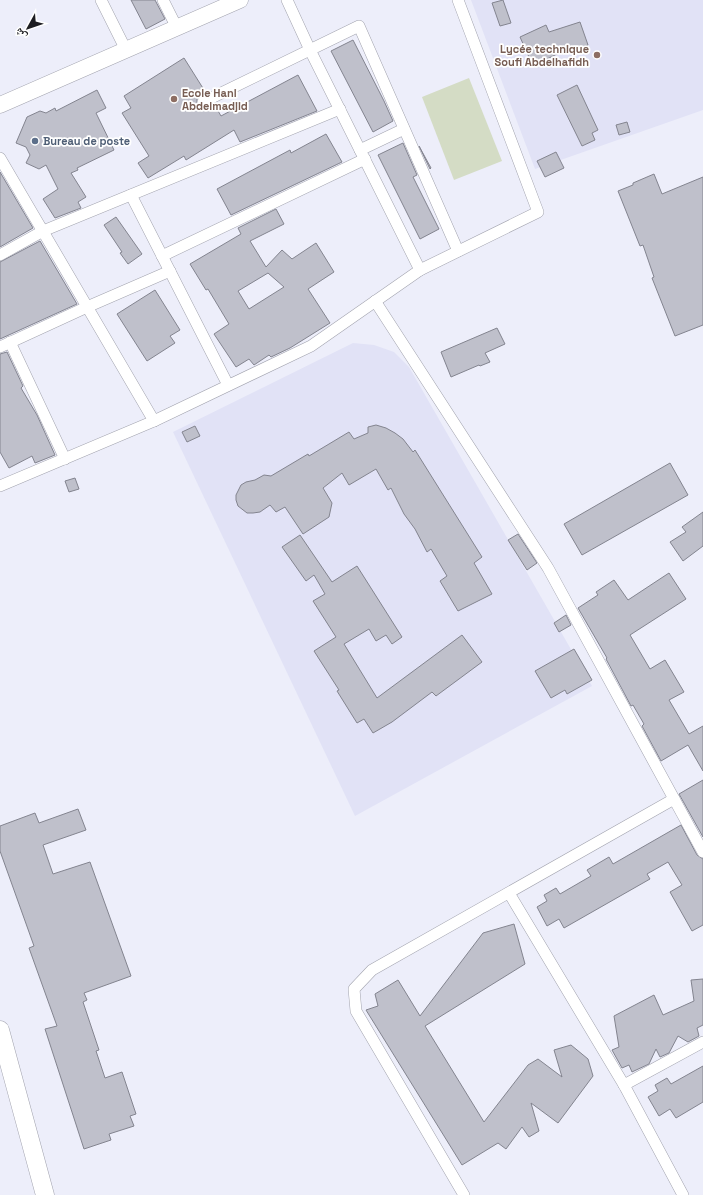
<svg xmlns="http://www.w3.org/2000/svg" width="703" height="1195" font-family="'Space Grotesk','Noto Naskh Arabic',sans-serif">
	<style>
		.built { fill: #e1e2f6 }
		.green { fill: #d4dcc5 }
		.building { fill: #bfc0cb; stroke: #83848f; fill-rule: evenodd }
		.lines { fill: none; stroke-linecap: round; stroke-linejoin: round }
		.street-casing { stroke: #a2a3ae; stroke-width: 12 }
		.secondary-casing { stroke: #a2a3ae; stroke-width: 17 }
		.primary-casing { stroke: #a2a3ae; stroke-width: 19 }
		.street { stroke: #fff; stroke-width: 11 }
		.secondary { stroke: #fff; stroke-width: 16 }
		.primary { stroke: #fff; stroke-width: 18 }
		.education-dot { fill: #8d6e63; stroke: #fff; stroke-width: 1.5 }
		.service-dot { fill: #5c6f8a; stroke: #fff; stroke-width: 1.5 }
		.labels { text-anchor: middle; stroke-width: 3.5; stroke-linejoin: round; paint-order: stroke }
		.education-label { font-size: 11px; font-weight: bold; fill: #785e54; stroke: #fff; text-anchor: end }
		.service-label { font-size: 11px; font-weight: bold; fill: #4e5e75; stroke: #fff; text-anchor: start }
	</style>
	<rect width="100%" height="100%" fill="#edeefa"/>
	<g class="built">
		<path d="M471 0H703V110L535 169Z"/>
		<path d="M353 343 374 345 394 352 409 367 592 686 355 816 173 432Z"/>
	</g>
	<path class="green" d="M469 78 502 161 454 180 422 97Z"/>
	<g class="building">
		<path d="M131 0H155L165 19 146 29Z"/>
		<path d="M503 0 511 23 500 26 492 3Z"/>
		<path d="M580 22 588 45 562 54 561 52 533 66 520 37 546 25 549 32Z"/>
		<path d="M353 40 384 101 393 121 373 132 331 51Z"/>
		<path d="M184 58 206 93 197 98V105L199 108H206L214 104 221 116 298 75 317 111 240 142 234 130 186 160 184 156 148 178 138 163 149 156 122 113 131 108 124 96Z"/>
		<path d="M577 85 598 130 592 133 595 140 582 146 557 95Z"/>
		<path d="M97 90 106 108 96 113 114 150 77 168 78 170 71 173 86 197 78 202 81 208 55 218 43 199 58 189 46 165 39 169 26 163 30 155 26 147 16 143 27 117 40 111 46 113 55 108 56 111Z"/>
		<path d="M627 122 630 132 619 135 616 125Z"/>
		<path d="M326 134 342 162 231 215 217 189 290 150 291 153Z"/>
		<path d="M403 143 417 175 413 177 439 229 420 239 378 155Z"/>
		<path d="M419 146 431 168 430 169Z"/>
		<path d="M556 152 564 168 545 177 537 161Z"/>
		<path d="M0 172 33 228 0 247Z"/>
		<path d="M654 174 662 194 703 177V325L675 336 652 278 654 277 643 245 640 246 618 191 633 185V183Z"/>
		<path d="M276 209 284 224 250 241 266 267 282 250 292 259 316 243 334 272 308 289 330 323 290 348 271 357 269 355 254 365 249 359 236 367 214 334 229 324 208 289 206 290 190 264 241 234 238 228ZM268 273 284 287 249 309 238 291Z"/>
		<path d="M116 217 142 254 128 264 120 253 122 252 104 225Z"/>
		<path d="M40 241 77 304 0 339V262Z"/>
		<path d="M155 290 180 330 170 336 175 343 147 361 117 314Z"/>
		<path d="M497 328 505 344 485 353 490 362 480 366 479 365 451 377 441 352Z"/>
		<path d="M7 352 23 386 21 388 37 415 55 455 35 463 32 456 9 468 0 452V354Z"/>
		<path d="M376 425 386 428 395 433 403 439 413 452 415 450 482 557 474 563 492 594 458 611 440 581 447 576 431 549 427 552 415 529 404 514 391 488 388 490 376 469 349 485 342 473 323 488 332 503 329 517 303 534 285 507 276 512 270 505 260 512 253 513H247L238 506 236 500V495L241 485 246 482 255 480 264 475 271 476 308 454 309 456 349 432 354 439 368 433V427Z"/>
		<path d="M195 426 200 436 187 442 182 432Z"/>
		<path d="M670 463 688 495 582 555 564 524Z"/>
		<path d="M75 478 79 489 69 492 65 481Z"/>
		<path d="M703 512V546L683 561 670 542 686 532 682 527Z"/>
		<path d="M518 534 537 563 527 570 508 540Z"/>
		<path d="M300 535 332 582 357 566 402 637 392 644 386 635 376 641 369 629 344 644 377 698 462 635 482 662 436 696 432 692 392 722 373 733 364 719 357 723 337 691 339 690 314 651 336 637 313 601 325 594 314 575 306 581 282 547Z"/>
		<path d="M669 573 686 599 630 635 650 669 665 660 684 692 669 700 689 734 703 726V771L688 745 661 761 642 726 644 724 633 705 631 706 606 659 607 658 578 608 598 595 596 592 614 580 628 600Z"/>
		<path d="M566 615 571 625 559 632 554 623Z"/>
		<path d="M574 649 592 680 567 694 565 690 551 698 535 671Z"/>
		<path d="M703 780V837L679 794Z"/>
		<path d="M78 809 86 830 43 845 53 874 90 862 131 976 84 993 87 1000 83 1002 99 1050 96 1051 105 1078 122 1072 136 1114 130 1116 134 1126 109 1134 111 1140 84 1149 45 1029 57 1026 29 948 34 946 0 851V826L35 813 39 823Z"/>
		<path d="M681 825 697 855 703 859V925L692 931 670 892 682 885 668 862 647 874 650 879 564 928 559 919 547 926 537 907 547 901 544 895 556 888 560 894 591 876 587 870 609 857 613 864Z"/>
		<path d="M514 924 525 964 425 1026 484 1122 528 1065 538 1059 562 1077 554 1050 571 1045 588 1059 593 1076 558 1123 531 1103 539 1131 529 1137 522 1127 506 1149 498 1143 462 1165 366 1010 378 1006 375 994 398 980 420 1016 483 933Z"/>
		<path d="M703 979V1025L697 1028 699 1036 688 1042 678 1036 669 1053 660 1057 656 1049 649 1064 634 1071 632 1072 629 1065 622 1068 612 1050 619 1047 614 1016 654 995 663 1015 694 1001 691 980Z"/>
		<path d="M703 1066V1102L676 1118 670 1109 659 1116 648 1097 658 1091 655 1085 667 1078 671 1084Z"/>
	</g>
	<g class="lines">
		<defs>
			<g id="street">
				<path d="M101 0 126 50"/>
				<path d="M163 0 177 28"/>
				<path d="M287 0 310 50 420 270"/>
				<path d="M203 102 359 26 458 251"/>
				<path d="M360 150 404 129"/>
				<path d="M0 158 154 421"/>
				<path d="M131 195 228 385"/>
				<path d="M0 255 43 231 340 109"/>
				<path d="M162 256 365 159"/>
				<path d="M375 301 548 568 703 852"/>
				<path d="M10 342 65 459"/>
				<path d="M0 347 87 307 170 271"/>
				<path d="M0 486 154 421 311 346 420 270 538 212 458 0"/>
				<path d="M509 893 624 1085 683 1195"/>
				<path d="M624 1085 703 1042"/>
				<path d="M464 1195 356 1011 354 989 372 970 674 799"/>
			</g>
			<path id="secondary" d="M0 105 240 0"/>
			<path id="primary" d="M0 1030 45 1195"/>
		</defs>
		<use href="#street" class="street-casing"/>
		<use href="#secondary" class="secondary-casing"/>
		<use href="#primary" class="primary-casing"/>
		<use href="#street" class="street"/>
		<use href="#secondary" class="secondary"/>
		<use href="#primary" class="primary"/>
	</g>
	<g class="education-dot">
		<circle cx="597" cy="55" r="4"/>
		<circle cx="174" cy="99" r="4"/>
	</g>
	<circle class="service-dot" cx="35" cy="141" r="4"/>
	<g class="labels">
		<g class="education-label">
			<text x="589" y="53">Lycée technique<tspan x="589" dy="13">Soufi Abdelhafidh</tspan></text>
			<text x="182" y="97" text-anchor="start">Ecole Hani<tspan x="182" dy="13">Abdelmadjid</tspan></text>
		</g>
		<g class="service-label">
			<text x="43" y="145">Bureau de poste</text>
		</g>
	</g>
	<g transform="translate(28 28) rotate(230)" stroke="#ffffff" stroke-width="3" paint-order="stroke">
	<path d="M0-3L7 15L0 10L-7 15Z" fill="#1d1d21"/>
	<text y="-6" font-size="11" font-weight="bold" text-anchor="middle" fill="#1d1d21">ش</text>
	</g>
</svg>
